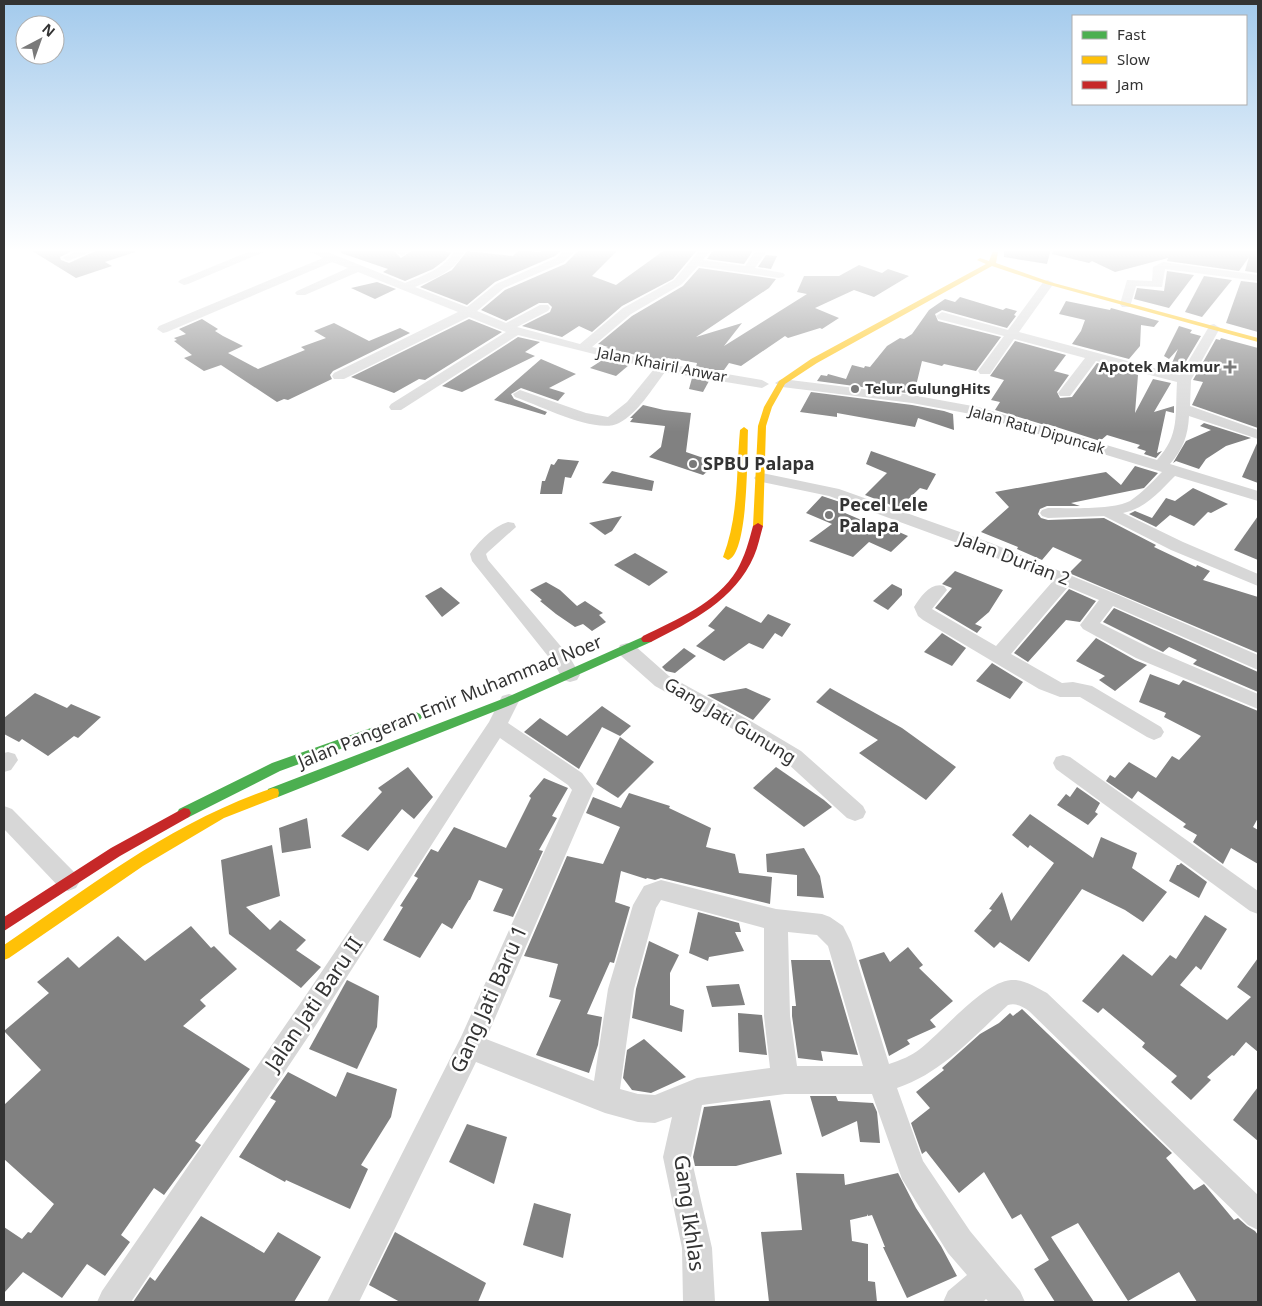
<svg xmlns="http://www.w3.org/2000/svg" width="1262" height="1306" font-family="'Noto Sans',sans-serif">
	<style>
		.building { fill: #818181 }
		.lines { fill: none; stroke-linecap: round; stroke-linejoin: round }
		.street { fill: #d7d7d7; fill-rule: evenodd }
		.fast { fill: #4caf50; fill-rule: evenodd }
		.slow { fill: #ffc107; fill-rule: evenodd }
		.jam { fill: #c62828; fill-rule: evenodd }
		.poi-dot { fill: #7a7a7a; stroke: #fff; stroke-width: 2 }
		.labels { text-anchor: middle; stroke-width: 5; stroke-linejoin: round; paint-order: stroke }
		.far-street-label { font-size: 15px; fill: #333; stroke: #fff }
		.far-poi-label { font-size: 15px; font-weight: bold; fill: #333; stroke: #fff; text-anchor: end }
		.poi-label { font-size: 18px; font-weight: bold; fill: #333; stroke: #fff; text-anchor: start }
		.street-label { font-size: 18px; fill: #333; stroke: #fff }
		.near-street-label { font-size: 21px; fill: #333; stroke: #fff }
	</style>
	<rect width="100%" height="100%" fill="#fff"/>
	<g class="building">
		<path d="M29 249H76L60 257 61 260 69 263 100 249H134L135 252 105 262 112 266 76 278Z"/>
		<path d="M341 249H388L395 252 401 258 414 249H437L451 253 445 260 433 269 405 281 383 272 388 269 341 253Z"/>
		<path d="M542 249H563L555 256 495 282 467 305 420 287 452 270 467 251 513 256 519 250 540 252Z"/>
		<path d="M580 249H619L592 276 616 285 666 249H698L673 279 622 306 592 332 579 326 562 337 522 326 550 312 552 307 548 303H539L506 321 481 310 505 290 565 264Z"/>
		<path d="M714 249H754L744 264 707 259Z"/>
		<path d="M1004 249H1051L1047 264 1004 257Z"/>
		<path d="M1053 249H1258V273L1245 271 1249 257 1239 271 1167 261 1168 258 1115 272 1092 261 1089 263 1052 254Z"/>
		<path d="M766 255 777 256 771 269 758 267Z"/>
		<path d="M859 265 882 273 888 269 909 276 874 297 854 290 815 308 839 318 822 329 820 328 788 338 785 336 741 366 729 363 724 370H715L696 367 697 363 668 358 662 361 606 348 608 347 598 344 632 316 683 286 699 268 776 279 769 288 696 337 742 323 724 346 807 294 797 292 804 276H839Z"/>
		<path d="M1167 271 1194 275 1169 308 1134 299 1137 288 1164 291Z"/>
		<path d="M1204 276 1232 280 1202 317 1185 312Z"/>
		<path d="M1241 281 1258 283V332L1226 323Z"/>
		<path d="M377 282 396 289 375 299 351 288Z"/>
		<path d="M960 297 1003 310 1006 308 1017 311 1014 315 1016 316 1007 328 942 310 935 314 938 321 1001 337 976 371 944 364 942 366 922 361 914 394 817 381 821 375 827 376 828 374 846 379 852 365 864 368 865 366 870 367 887 346 900 338 904 339 912 334 929 310 945 299 955 302Z"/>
		<path d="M1066 301 1110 310 1111 308 1159 321 1154 327 1141 325 1140 346 1129 359 1072 344 1081 331 1085 320 1059 314Z"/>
		<path d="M202 319 218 329 215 331 223 336 243 346 228 353 258 369 305 350 301 347 326 338 314 331 334 323 369 341 400 328 410 333 333 371 330 375 332 379 288 400 284 399 277 402 221 365 204 371 184 358 192 355 174 341 177 340 174 338 186 334 179 329Z"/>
		<path d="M469 319 502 332 425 380 419 379 394 393 351 377Z"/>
		<path d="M1179 326 1192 330 1190 333 1201 336 1179 373 1169 370 1178 349 1169 359 1164 356Z"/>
		<path d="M518 337 540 342 525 352 535 356 462 392 442 386Z"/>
		<path d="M1221 338 1258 348V428L1192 405 1203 382 1193 380 1216 339 1220 340Z"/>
		<path d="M1015 341 1066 355 1054 371 1069 375 1057 392 1060 398 1072 397 1097 363 1138 375 1135 413 1153 379 1171 383 1154 412 1174 406V413L1166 411 1157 453 1162 451 1156 458 1144 454 1146 451 1137 448 1140 445 1107 435 1100 441 1047 424 1048 426 995 410 1000 402 991 400 1004 380 990 376Z"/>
		<path d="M541 359 576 374 549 388 565 393 558 401 521 388 511 394 514 399 547 412 545 415 494 400Z"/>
		<path d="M604 359 629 365 616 376 590 368Z"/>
		<path d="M692 378 709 381 703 392 689 389Z"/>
		<path d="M811 392 912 405 944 411 953 414 954 430 918 418 915 427 837 413V417L800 412Z"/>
		<path d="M643 405 664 410 691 413 686 452 718 463 703 475 649 457 661 447 665 426 630 422 633 418H630Z"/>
		<path d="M1204 423 1251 438 1226 446 1206 459 1199 469 1176 461 1173 463 1186 441 1211 430 1200 426Z"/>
		<path d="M1258 441V483L1242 477Z"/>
		<path d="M871 451 936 474 927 490 920 488 899 508 865 495 887 473 866 464Z"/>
		<path d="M558 459 579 461 571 478 565 477 562 494H540L542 481H545L551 464 554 465Z"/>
		<path d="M1135 466 1158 473 1144 488 1071 503 1080 506H1047L1040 509 1038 514 1041 518 1048 520 1104 518 1156 545 1154 547 1196 567 1197 565 1210 571 1203 580 1258 597V653L1069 573 1082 560 1053 547 1042 560 1017 549 1018 547 981 532 1009 507 995 492 1106 472 1121 485Z"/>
		<path d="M612 471 654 481 652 491 602 483Z"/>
		<path d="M1193 488 1228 504 1211 513 1208 512 1194 526 1170 515 1156 527 1129 514 1135 511 1152 518 1166 498 1175 501Z"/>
		<path d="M822 496 843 503 838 510 887 531 890 528 908 536 891 552 869 542 853 557 809 541 832 524 806 513Z"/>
		<path d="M622 516 612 531 605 535 589 523Z"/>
		<path d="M1258 516V560L1234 550Z"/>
		<path d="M635 553 668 572 649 586 614 565Z"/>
		<path d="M955 571 1003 590 989 612 975 624 982 627 977 633 935 608 952 588 942 584Z"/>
		<path d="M546 582 560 590 577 606 585 601 603 613 599 615 606 622 592 631 583 624 575 627 556 614 540 601 542 600 530 590Z"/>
		<path d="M892 584 902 589V595L888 610 873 601Z"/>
		<path d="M441 587 460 603 442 617 425 596Z"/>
		<path d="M1069 589 1096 601 1080 622 1066 620 1028 662 1014 653Z"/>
		<path d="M726 606 761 623 768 614 791 624 782 637 775 633 763 649 749 643 724 661 696 646 715 630 708 626Z"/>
		<path d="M1114 608 1258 672V692L1193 664 1197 660 1169 647 1163 652 1103 622Z"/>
		<path d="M942 633 966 648 952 666 924 652Z"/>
		<path d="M1096 638 1135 660 1147 665 1115 691 1099 680 1105 676 1076 661Z"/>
		<path d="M684 648 696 656 675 673 666 671 662 667Z"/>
		<path d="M992 663 1023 682 1010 699 976 681Z"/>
		<path d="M1150 674 1179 685 1183 680 1258 711V818L1253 827 1258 830V864L1231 848 1223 864 1193 842 1197 835 1183 827 1186 824 1138 791 1132 799 1106 781 1110 775 1115 778 1129 762 1156 778 1172 756 1179 760 1201 736 1164 717 1166 713 1139 702Z"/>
		<path d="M746 688 771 699 753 720 707 695Z"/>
		<path d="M830 688 902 728 956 767 926 800 859 753 878 740 816 702Z"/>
		<path d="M35 693 67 708 71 704 101 717 78 738 74 736 48 756 22 739 19 742 4 734V718Z"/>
		<path d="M602 706 631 726 620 736 602 727 579 769 524 732 540 718 567 736Z"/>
		<path d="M620 737 654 762 618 798 596 784Z"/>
		<path d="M408 767 433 797 414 819 402 809 368 851 341 836 382 792 378 788Z"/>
		<path d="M776 767 824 800 832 807 804 827 753 788Z"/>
		<path d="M544 778 568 788 552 816 557 818 539 850 543 851 513 917 493 911 503 889 479 880 470 900H469L452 929 442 923 420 958 383 940 403 907 400 906 418 878 414 876 431 849 438 852 454 827 506 848 531 798 529 796Z"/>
		<path d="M1077 787 1100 803 1095 812 1098 814 1088 825 1057 805 1066 794 1070 797Z"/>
		<path d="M629 793 670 806 669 808 711 828 706 847 735 854 739 873 772 877 770 904 661 878 655 880 647 878 646 879 621 871 615 902 630 907 614 963 610 962 587 1014 602 1017 598 1045 589 1073 536 1055 561 1000 549 997 558 964 524 956 567 856 603 864 620 827 586 813 593 797 621 808Z"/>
		<path d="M1030 814 1093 858 1101 837 1137 853 1132 868 1167 892 1143 922 1125 910 1082 889 1029 962 1000 942 994 948 974 931 992 910 989 909 1002 892 1011 921 1054 863 1030 845 1028 848 1012 835Z"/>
		<path d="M307 818 311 848 282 853 279 828Z"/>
		<path d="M272 845 280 896 246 907 270 930 280 920 306 940 296 950 321 967 301 988 229 934 221 860Z"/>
		<path d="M804 848 820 876 824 898 797 896V875L767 872 766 854Z"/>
		<path d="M1181 863 1207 882 1199 898 1169 881 1177 865H1179Z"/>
		<path d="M698 912 739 923 741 932H735L744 951 709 957 708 961 689 953Z"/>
		<path d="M1205 915 1227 929 1201 970 1196 966 1180 985 1227 1020 1251 997 1237 987 1258 958V1052L1246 1042 1234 1056 1232 1055 1207 1077 1211 1080 1191 1100 1171 1082 1177 1076 1142 1047 1145 1043 1103 1008 1098 1013 1082 1001 1123 954 1152 976 1170 955 1176 959Z"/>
		<path d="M191 926 211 948 214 946 237 969 200 1000 206 1006 183 1026 250 1069 195 1141 201 1145 164 1195 154 1188 121 1235 130 1242 105 1276 87 1264 62 1298 23 1272 4 1293V1227L22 1239 28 1232 31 1233 54 1204 4 1159V1105L41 1070 4 1031 49 993 37 982 68 957 79 968 118 936 145 961Z"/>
		<path d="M649 941 679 955 670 973V1005L684 1010 682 1032 632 1018 636 989Z"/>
		<path d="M908 947 923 965 919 968 953 1001 930 1020 936 1027 907 1040 910 1044 889 1056 859 960 884 952 890 962Z"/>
		<path d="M791 960H830L858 1055 821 1051 823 1061 798 1058 792 1016V1006H796Z"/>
		<path d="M347 980 379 996 377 1027 357 1069 309 1049Z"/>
		<path d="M739 984 745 1005 712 1007 706 986Z"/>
		<path d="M1022 1009 1172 1153 1166 1158 1194 1190 1204 1184 1234 1220 1238 1218 1247 1226 1255 1231 1258 1235V1302H1197L1179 1272 1128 1301 1078 1223 1051 1237 1094 1302H1055L1034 1269 1049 1260 1021 1214 1012 1219 984 1172 959 1193 926 1151 922 1154 911 1123 930 1108 916 1092 944 1070 942 1068 980 1034 999 1023 1010 1013 1013 1016Z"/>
		<path d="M738 1013 762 1015 767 1055 739 1052Z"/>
		<path d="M644 1039 686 1077 651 1093 632 1090 623 1078 627 1050Z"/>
		<path d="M288 1072 336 1097 347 1072 397 1089 391 1117 361 1165 368 1169 350 1209 286 1180 285 1182 239 1157 276 1101 270 1098Z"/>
		<path d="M1258 1087V1141L1233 1120Z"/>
		<path d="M810 1096H836L838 1101 873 1103 877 1112 880 1143 860 1142 857 1121 822 1137Z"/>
		<path d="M770 1100 782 1154 736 1166H695L693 1157 704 1107Z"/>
		<path d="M467 1124 507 1137 494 1184 449 1162Z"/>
		<path d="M796 1173 844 1174 845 1185 898 1173 916 1208 941 1246 957 1276 907 1298 883 1247H885L872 1215 868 1216 867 1214V1216L850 1220 852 1241 868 1244V1281L875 1282 877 1302H769L761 1232 802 1230Z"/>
		<path d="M534 1203 571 1214 563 1258 523 1245Z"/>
		<path d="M201 1216 264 1253 278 1232 321 1257 294 1302H133L150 1277 155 1281Z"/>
		<path d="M395 1232 486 1283 478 1302H400L369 1285Z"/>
	</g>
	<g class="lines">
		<g class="street">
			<path d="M81 249H98L68 261 62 258Z"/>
			<path d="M255 249H271L188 284 184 285 178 282 180 280Z"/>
			<path d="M304 249H320L405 283C424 275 446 269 455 249H466C456 271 436 278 415 287L467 307 496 284 556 258 566 249H578L564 262 504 288 477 311 506 323 540 305H548L550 308 548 311 517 327 580 344 623 308 674 280 701 249H712L703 260 745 266 757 249H768L755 268 783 273 785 275 783 277 779 278 698 266 682 284 631 314 592 347 662 363 762 380 769 384 762 388 665 372C652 389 638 413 619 423 596 435 539 405 515 397L513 394 520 390 586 413 608 417 627 402 654 369 518 335 401 410H391L389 407 391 404 506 332 469 317 344 379H334L332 376 334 373 458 312 358 272 305 295H297L295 293 297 291 348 268 332 262 167 332 163 333 157 329 159 326 323 258Z"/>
			<path d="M400 249H412L402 256 397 253Z"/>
			<path d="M1163 262 1258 275V281L1165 269 1162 287 1136 286 1130 307H1122L1120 304 1127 280 1152 281 1153 267Z"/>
			<path d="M1048 280 1054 283 1019 332 1180 375 1210 325 1214 324 1220 328 1191 380 1190 406 1258 430V439L1189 416C1188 436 1183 449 1170 464L1258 491V501L1175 476C1159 492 1146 508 1123 513L1183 542 1258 574V586L1171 550 1104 516 1048 518 1042 516 1040 513 1042 510 1048 508C1069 508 1113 510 1130 501 1142 493 1152 482 1162 472L976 415 912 403 782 387 775 383 782 379 912 395 978 407 1157 460C1180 435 1175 415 1177 382L1096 361 1070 396H1060L1058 393 1085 358 1014 339 990 374H980L978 371 1004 336 938 319 936 316 942 312 1008 330 1044 281Z"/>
			<path d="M762 473 839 489 991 543 1116 594 1258 655V670L1113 606 1100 623 1150 648 1258 694V709L1136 658 1083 629 1080 625 1099 600 1068 587 1011 654 1062 683 1073 682 1092 686 1161 727 1164 732 1161 737 1154 740 1147 737 1080 697H1060L1039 689 923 620 918 616 914 607C921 596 931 582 944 586L947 590 932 609 996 646 1053 581 979 551 829 496 757 481 754 478 757 475Z"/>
			<path d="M508 522 514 523 516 527 488 552 486 554 488 560 569 656 580 675 577 680 570 682 563 680 555 665 472 561 470 554C478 542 494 526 508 522Z"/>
			<path d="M627 643 634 645 669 676 754 723 801 751 863 806 866 812 863 818 855 821 847 818 787 763 740 733 655 686 620 655 618 650 620 645Z"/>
			<path d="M509 694 516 696 519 701 508 723 582 773 594 789 486 1039 594 1081 608 989 633 905 644 886 661 880 776 909 822 914 830 917 843 926 851 942 889 1064C901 1060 911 1056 920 1049 943 1031 984 982 1011 980 1024 979 1037 988 1047 993L1258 1195V1230L1248 1225 1029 1011C1022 1006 1016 1003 1008 1005 974 1036 942 1073 897 1088L923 1161 970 1231 1020 1291 1025 1302H989L986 1299 983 1302H943L948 1291 967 1275 948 1253 902 1179 872 1094H785L702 1105 691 1157 712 1248 715 1302H683L682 1248 663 1157 672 1117 655 1123 638 1122 605 1113 476 1062 359 1302H327L461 1037 572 790 568 785 500 738 318 1022 131 1302H97L102 1291 300 1004 489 722 502 696ZM661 900 764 928V1016L770 1068 697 1078 655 1095 638 1094 620 1089 634 989 656 908ZM788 932 817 935 828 946 863 1066H797L790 1016Z"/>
			<path d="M8 752 15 754 18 760 11 770 4 772V753Z"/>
			<path d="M1063 755 1070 757 1258 891V914L1250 911 1056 769 1053 763 1056 757Z"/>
			<path d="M4 806 12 809 76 874 80 881 76 888 68 891 60 888 4 829Z"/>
		</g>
		<g class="fast">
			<path d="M647 635 651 636 653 639 651 642 513 704 278 797 273 798 268 797 267 793 268 789 505 698Z"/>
			<path d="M416 712 420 714 422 717 420 720 280 771 189 817 184 818 179 817 177 813 179 809 272 763Z"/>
		</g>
		<g class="slow">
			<path d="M993 251 998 252 996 263 1050 282 1258 338V342L1046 284 992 266 817 363 785 384 772 407 766 426 763 526 758 529 755 528 753 526 758 426 764 407 779 381 811 359 986 264 977 260 980 258 989 261Z"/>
			<path d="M744 427 748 430C747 451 749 554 728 560L723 557C739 515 736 474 740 430Z"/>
			<path d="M273 788 278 789 279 793 278 797 224 818 143 866 9 958 4 960V945C89 887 174 821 273 788Z"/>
		</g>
		<g class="jam">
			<path d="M758 523 763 526C760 536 758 547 754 556 735 600 692 621 651 642H643L641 639 643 636C676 620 717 603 737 570 745 556 749 541 753 526Z"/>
			<path d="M184 808 189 809 191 813 189 817 120 856 4 931V917L111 848Z"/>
		</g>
	</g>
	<linearGradient id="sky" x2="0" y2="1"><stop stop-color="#a3caec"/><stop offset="0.58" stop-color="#fff"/><stop offset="1" stop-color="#fff" stop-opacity="0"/></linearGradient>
	<rect width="1262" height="432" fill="url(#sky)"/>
	<g class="poi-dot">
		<path d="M1227.5 359.5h5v5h5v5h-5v5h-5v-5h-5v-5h5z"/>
		<circle cx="855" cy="389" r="5"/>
		<circle cx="693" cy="464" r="5"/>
		<circle cx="829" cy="515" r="5"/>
	</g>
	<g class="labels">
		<g class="far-street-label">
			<text transform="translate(662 365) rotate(11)" y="5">Jalan Khairil Anwar</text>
			<text transform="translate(1037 430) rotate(16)" y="5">Jalan Ratu Dipuncak</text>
		</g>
		<g class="far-poi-label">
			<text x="1220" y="372">Apotek Makmur</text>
			<text x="865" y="394" text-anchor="start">Telur GulungHits</text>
		</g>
		<g class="poi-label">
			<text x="703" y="470">SPBU Palapa</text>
			<text x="839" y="511">Pecel Lele<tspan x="839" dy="21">Palapa</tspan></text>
		</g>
		<g class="street-label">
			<text transform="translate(1014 559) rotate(21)" y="6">Jalan Durian 2</text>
			<text transform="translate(450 702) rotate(-22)" y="6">Jalan Pangeran Emir Muhammad Noer</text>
			<text transform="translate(730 721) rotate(31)" y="6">Gang Jati Gunung</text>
		</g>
		<g class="near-street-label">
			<text transform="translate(489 999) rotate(-66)" y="7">Gang Jati Baru 1</text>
			<text transform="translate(314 1004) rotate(-56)" y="7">Jalan Jati Baru II</text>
			<text transform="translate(689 1213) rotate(82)" y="7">Gang Ikhlas</text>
		</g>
	</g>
	<rect width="1262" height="1306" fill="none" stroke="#333333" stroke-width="10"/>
	<rect x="1072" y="15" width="175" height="90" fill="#ffffff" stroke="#adadad"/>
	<rect x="1082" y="31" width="25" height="8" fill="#4caf50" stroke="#adadad"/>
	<text x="1117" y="40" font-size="15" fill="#333333">Fast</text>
	<rect x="1082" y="56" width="25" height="8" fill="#ffc107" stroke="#adadad"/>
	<text x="1117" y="65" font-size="15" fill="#333333">Slow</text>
	<rect x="1082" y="81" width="25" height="8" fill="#c62828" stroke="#adadad"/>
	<text x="1117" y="90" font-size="15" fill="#333333">Jam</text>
	<g transform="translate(40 40) rotate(41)"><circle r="24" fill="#ffffff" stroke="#adadad"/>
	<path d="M0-4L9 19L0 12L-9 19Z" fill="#7a7a7a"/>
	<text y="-8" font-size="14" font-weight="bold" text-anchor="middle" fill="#333333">N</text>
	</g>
</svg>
